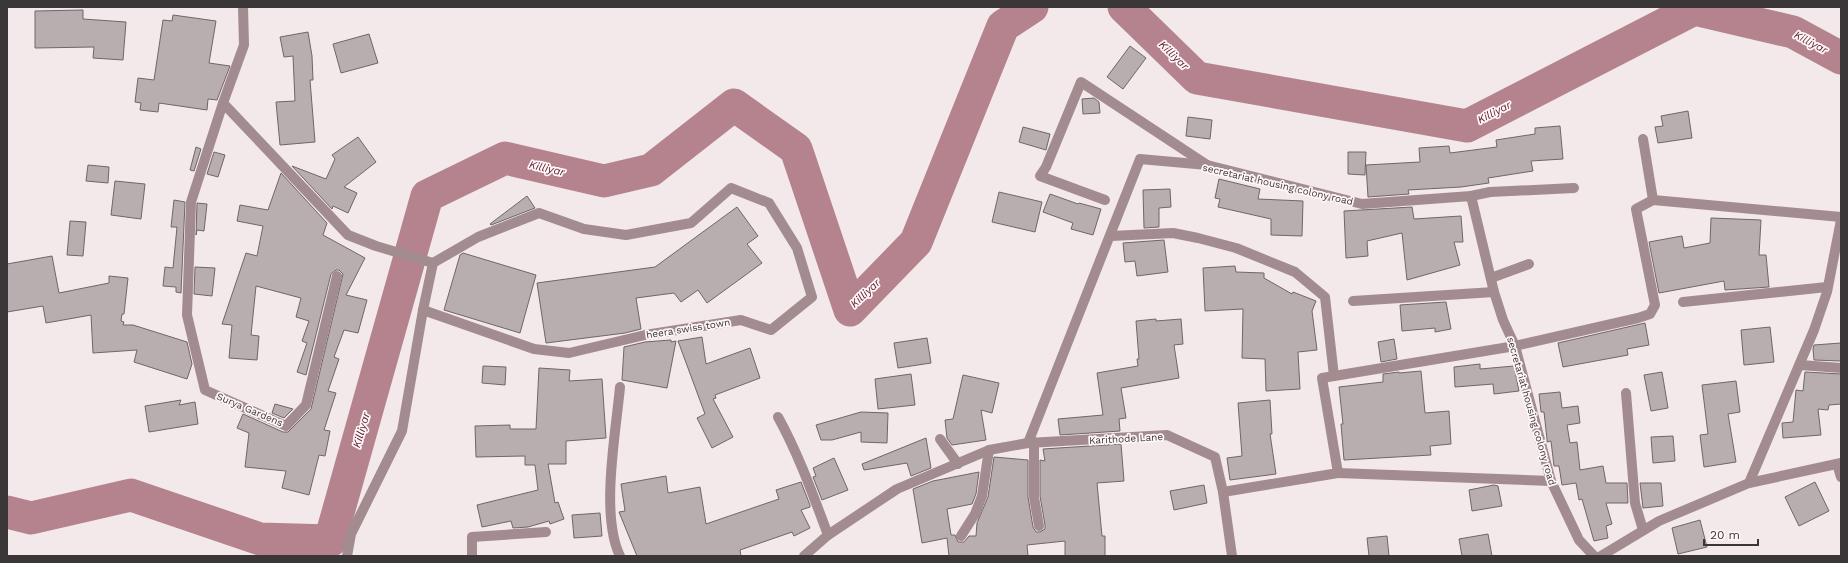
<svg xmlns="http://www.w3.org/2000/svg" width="1848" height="563" font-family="'Work Sans',sans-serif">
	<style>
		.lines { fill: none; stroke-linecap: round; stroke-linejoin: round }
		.river { stroke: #b4838e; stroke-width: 33 }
		.building { fill: #b8adaf; stroke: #706668 }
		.minor { stroke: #a28c90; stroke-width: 10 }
		.labels { text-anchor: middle; stroke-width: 3.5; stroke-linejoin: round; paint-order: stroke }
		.street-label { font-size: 10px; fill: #3b3738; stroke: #fff6f7 }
		.water-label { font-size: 11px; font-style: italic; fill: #5f2134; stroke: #fff6f7 }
	</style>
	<rect width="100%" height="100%" fill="#f3e8ea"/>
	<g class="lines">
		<g class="river">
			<path d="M1124 7 1197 78 1467 126 1694 9 1793 32 1841 58"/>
			<path d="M7 512 31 518 131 495 260 539 330 541 427 196 505 158 604 181 651 170 734 105 796 149 850 310 916 242 1003 26 1032 7"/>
		</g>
	</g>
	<g class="building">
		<path d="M83 10V19L126 22 123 60 93 58 94 47 35 48V11Z"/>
		<path d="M173 15 216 21 209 63 230 66 217 100 208 99 207 110 159 103 158 112 140 110 141 103 135 102 138 78 154 80 163 20 172 21Z"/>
		<path d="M308 32 312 56 313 80H310L315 142 280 145 276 102 295 101 293 56 284 57 280 37Z"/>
		<path d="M369 34 378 63 341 73 333 44Z"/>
		<path d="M1130 46 1146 58 1123 89 1107 77Z"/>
		<path d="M1094 98 1099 102 1100 113 1083 114 1082 99Z"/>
		<path d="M1688 111 1692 138 1658 143 1655 127 1663 126 1661 116Z"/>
		<path d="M1188 117 1212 120 1210 139 1186 136Z"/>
		<path d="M1560 126 1563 159 1531 161 1533 171 1488 178 1489 183 1461 187 1408 190 1409 194 1368 197 1366 165 1420 162 1419 148 1449 146 1450 153 1497 147 1496 140 1535 134V128Z"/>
		<path d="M1023 127 1050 134 1046 150 1019 142Z"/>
		<path d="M358 137 376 162 344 187 357 193 348 213 333 206 332 209 292 166 326 179 335 159 332 155Z"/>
		<path d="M196 147 201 149 194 171 190 170Z"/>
		<path d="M214 152 225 155 218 177 207 174Z"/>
		<path d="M1348 152H1366L1365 175 1348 174Z"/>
		<path d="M88 165 109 167 108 183 86 181Z"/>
		<path d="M281 173 327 223 323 235 365 258 346 295 367 300 358 333 344 330 334 357 339 359 328 391 336 393 324 430 330 431 325 456 319 455 309 495 282 488 286 471 245 467 249 433 237 428 243 414 283 432H288L311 409 343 274 339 270H336L331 274 306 375 297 372 307 343 302 341 309 321 296 317 301 298 256 286 251 335 259 336 257 360 229 358 232 325 222 324 246 253 257 256 263 226 237 221 240 205 268 210Z"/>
		<path d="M1219 179 1260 189 1258 199 1303 201 1302 236 1271 235V219L1218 207 1220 199 1215 198Z"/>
		<path d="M115 181 145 184 141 219 111 215Z"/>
		<path d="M1170 189 1171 207 1159 208V227L1144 228 1143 190Z"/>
		<path d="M999 192 1042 202 1035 232 992 222Z"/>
		<path d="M1050 194 1078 204 1079 203 1101 209 1093 235 1071 229 1073 223 1043 212Z"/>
		<path d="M527 196 535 208 491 225 490 224Z"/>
		<path d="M174 200 185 202 181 293 176 292V287L163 286 165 267 173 268 177 227H171Z"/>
		<path d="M197 203 207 204 204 231 197 230 196 235Z"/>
		<path d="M737 207 758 236 747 244 762 263 707 303 698 290 681 302 674 293 636 298 641 329 625 333 546 343 537 283 655 267Z"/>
		<path d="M1412 207 1414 219 1461 216 1463 242H1454L1460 265 1407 280 1402 233 1367 241 1368 256 1346 258 1344 211Z"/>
		<path d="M1711 218 1761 220 1759 255H1766L1769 287 1725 290 1724 281 1659 293 1649 242 1682 236 1684 248 1710 243Z"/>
		<path d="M70 221 86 222 83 256 67 255Z"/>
		<path d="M1164 240 1168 272 1137 276 1135 261 1125 262 1123 243Z"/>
		<path d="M463 253 536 275 520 333 444 310 460 255Z"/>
		<path d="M52 256 59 293 109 283V276L128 278 124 314H122L121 321 124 322 123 325H133L187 342 192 364 187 379 134 362 137 350 93 353 91 315 46 323 43 306 7 312V264Z"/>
		<path d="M1235 266 1236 272 1264 273V278L1292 294 1293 292 1316 301 1312 311 1317 350 1298 352 1300 389 1266 391 1265 359 1242 358 1243 309 1205 311 1203 268Z"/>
		<path d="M195 267 215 268 212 296 194 294Z"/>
		<path d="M1446 302 1451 329 1435 332V328L1402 331 1400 305Z"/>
		<path d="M1156 319V321L1181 319 1183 344 1174 345 1179 378 1121 388 1126 418 1119 419 1120 431 1060 435 1058 419 1103 415 1097 373 1138 366 1137 359H1139L1136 321Z"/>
		<path d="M1645 323 1649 345 1627 349 1628 355 1563 367 1558 343Z"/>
		<path d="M1770 327 1774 362 1744 365 1741 330Z"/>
		<path d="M702 337 706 364 750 348 760 378 715 395 716 398 713 399 733 437 712 448 697 418 705 414 678 341Z"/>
		<path d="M927 338 931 363 898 368 894 343Z"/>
		<path d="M1394 339 1397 359 1381 362 1378 342Z"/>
		<path d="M671 340V342L676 341 667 388 622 380 624 347 645 342Z"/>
		<path d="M1841 343V361L1814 360 1813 349 1814 345Z"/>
		<path d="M1480 364V369L1514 366 1519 391 1494 394 1493 384 1455 387 1454 367Z"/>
		<path d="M483 366 506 367 505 385 482 383Z"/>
		<path d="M539 368 570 370 569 381 602 379 606 438 566 441V464H548L555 503 558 502 564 519 550 524 549 521 528 527 513 528 511 521 482 527 477 505 538 490 535 465H525V456L476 457 475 426 510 425V429H536Z"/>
		<path d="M1421 371 1425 413 1449 411 1451 444 1430 446 1431 455 1344 460 1341 424H1343L1339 387 1383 382V374L1399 372V373Z"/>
		<path d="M1662 372 1668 408 1651 411 1644 375Z"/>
		<path d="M1805 372 1841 374V404L1829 405 1828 410 1818 409 1821 435 1783 438 1782 423 1793 422 1796 390 1803 391Z"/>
		<path d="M911 374 915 405 878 409 875 379Z"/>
		<path d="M963 375 999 383 992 413 981 410 986 440 952 445 947 438 945 420 953 419Z"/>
		<path d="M1736 381 1740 412 1728 414 1736 462 1704 467 1700 435 1708 434 1702 385Z"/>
		<path d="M1560 392 1562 408 1578 406 1580 423 1567 425 1570 443 1577 442 1580 470 1603 466 1606 483H1627L1628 503H1606L1612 524 1606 526 1608 538 1594 541 1582 499 1579 500 1576 483 1562 485 1559 466H1554L1551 441 1547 442V439L1544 412H1541L1539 394Z"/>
		<path d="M181 400 179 405 195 402 198 424 149 432 145 406Z"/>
		<path d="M1270 400 1272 434H1270L1276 474 1230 480 1227 458 1242 456 1238 403Z"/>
		<path d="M275 404 293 409 284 418 272 413Z"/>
		<path d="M861 412 888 413 887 443 861 442V432L832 440H821L816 425Z"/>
		<path d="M1673 436 1675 461 1653 463 1651 437Z"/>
		<path d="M926 438 931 468 911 476 907 463 864 470 862 464Z"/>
		<path d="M1121 444 1124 481 1097 483 1102 536H1105V556H1065V541L1027 545 1028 556H949L947 538 922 543 913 489 933 481 979 472 976 494 972 504 947 509 951 535H955L958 542H964L969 536H976L977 523 988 497 994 457 1028 460V497L1033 527 1036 532H1040L1045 529V525L1040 496V460L1045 461 1043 449Z"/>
		<path d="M834 458 848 490 822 500 813 477 816 476 813 468Z"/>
		<path d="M666 476 668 493 700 487 706 524 779 499 776 490 801 482 810 505V507L801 510 810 528 794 536 792 532 740 550 741 556H637L619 512 625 511 621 484Z"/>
		<path d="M1815 482 1829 511 1799 526 1785 497Z"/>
		<path d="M1640 483H1661L1663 506 1643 508Z"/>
		<path d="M1204 485 1207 503 1174 510 1170 491Z"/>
		<path d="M1494 485 1498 486 1502 506 1472 511 1469 490Z"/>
		<path d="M600 513 602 536 574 538 572 515Z"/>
		<path d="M1700 520 1707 547 1678 554 1672 528Z"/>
		<path d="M1488 534 1492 556H1462L1459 539Z"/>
		<path d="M1387 536 1389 556H1369L1367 538Z"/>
	</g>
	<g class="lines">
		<g class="minor">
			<path d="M243 7 244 45 223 103 348 235 376 246 433 263"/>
			<path d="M223 103 191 202 187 315 205 390 286 426 306 405 337 276"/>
			<path d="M1643 139 1653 200"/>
			<path d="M731 188 769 203 797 248 812 297 771 330 741 320 645 335 569 353 534 349 423 310 433 263 478 237 539 213 584 229 626 235 691 223Z"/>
			<path d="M1471 196 1490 192 1574 188"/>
			<path d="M1105 200 1040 176 1046 167 1081 82 1207 165"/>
			<path d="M1111 236 1173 233 1198 238 1236 248 1295 272 1325 297 1334 376"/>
			<path d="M1491 278 1529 264"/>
			<path d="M1353 301 1494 292"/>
			<path d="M1683 302 1827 287"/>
			<path d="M1800 365 1841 368"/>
			<path d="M1626 393 1635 503 1643 530"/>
			<path d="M778 417C799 455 813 495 828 535"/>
			<path d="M940 439 958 464"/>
			<path d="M1034 442V497L1039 526"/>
			<path d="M1028 443 1140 159 1207 165 1362 204 1471 196 1494 292 1503 320 1515 346 1551 481 1579 540 1594 556"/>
			<path d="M1837 464 1841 477"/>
			<path d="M1338 473 1551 481"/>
			<path d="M1749 483 1841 463"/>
			<path d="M1223 492 1338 473 1322 378 1515 346 1638 318 1650 314 1655 305 1636 209 1653 200 1841 217"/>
			<path d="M961 536 975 514 982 496 989 450"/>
			<path d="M347 556 351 534 402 431 423 310"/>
			<path d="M472 556V537L546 532"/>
			<path d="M620 556C600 515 616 432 620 387"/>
			<path d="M804 556 828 535 897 489 989 450 1028 443 1167 435 1215 457 1223 492 1232 556"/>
			<path d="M1601 556 1659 521 1749 483 1814 330 1827 292 1841 220"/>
		</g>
	</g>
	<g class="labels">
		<g class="street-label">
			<text transform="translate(1278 184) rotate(13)" y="4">secretariat housing colony road</text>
			<text transform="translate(688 328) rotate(-9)" y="4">heera swiss town</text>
			<text transform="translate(250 409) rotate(23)" y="4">Surya Gardens</text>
			<text transform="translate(1532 411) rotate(74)" y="4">secretariat housing colony road</text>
			<text transform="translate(1126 438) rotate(-3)" y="4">Karithode Lane</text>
		</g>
		<g class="water-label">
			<text transform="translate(1811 42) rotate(28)" y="4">Killiyar</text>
			<text transform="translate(1174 55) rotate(44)" y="4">Killiyar</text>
			<text transform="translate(1494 112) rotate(-27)" y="4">Killiyar</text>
			<text transform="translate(547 168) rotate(13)" y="4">Killiyar</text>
			<text transform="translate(865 293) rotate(-43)" y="4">Killiyar</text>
			<text transform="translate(361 430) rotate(-74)" y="4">Killiyar</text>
		</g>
	</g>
	<rect width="1848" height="563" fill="none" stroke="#3b3738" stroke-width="16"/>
	<path d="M1704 539v6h54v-6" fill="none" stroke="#3b3738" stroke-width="2"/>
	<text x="1710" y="539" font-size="12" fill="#3b3738" stroke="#fff6f7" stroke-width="3" paint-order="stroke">20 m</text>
</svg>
